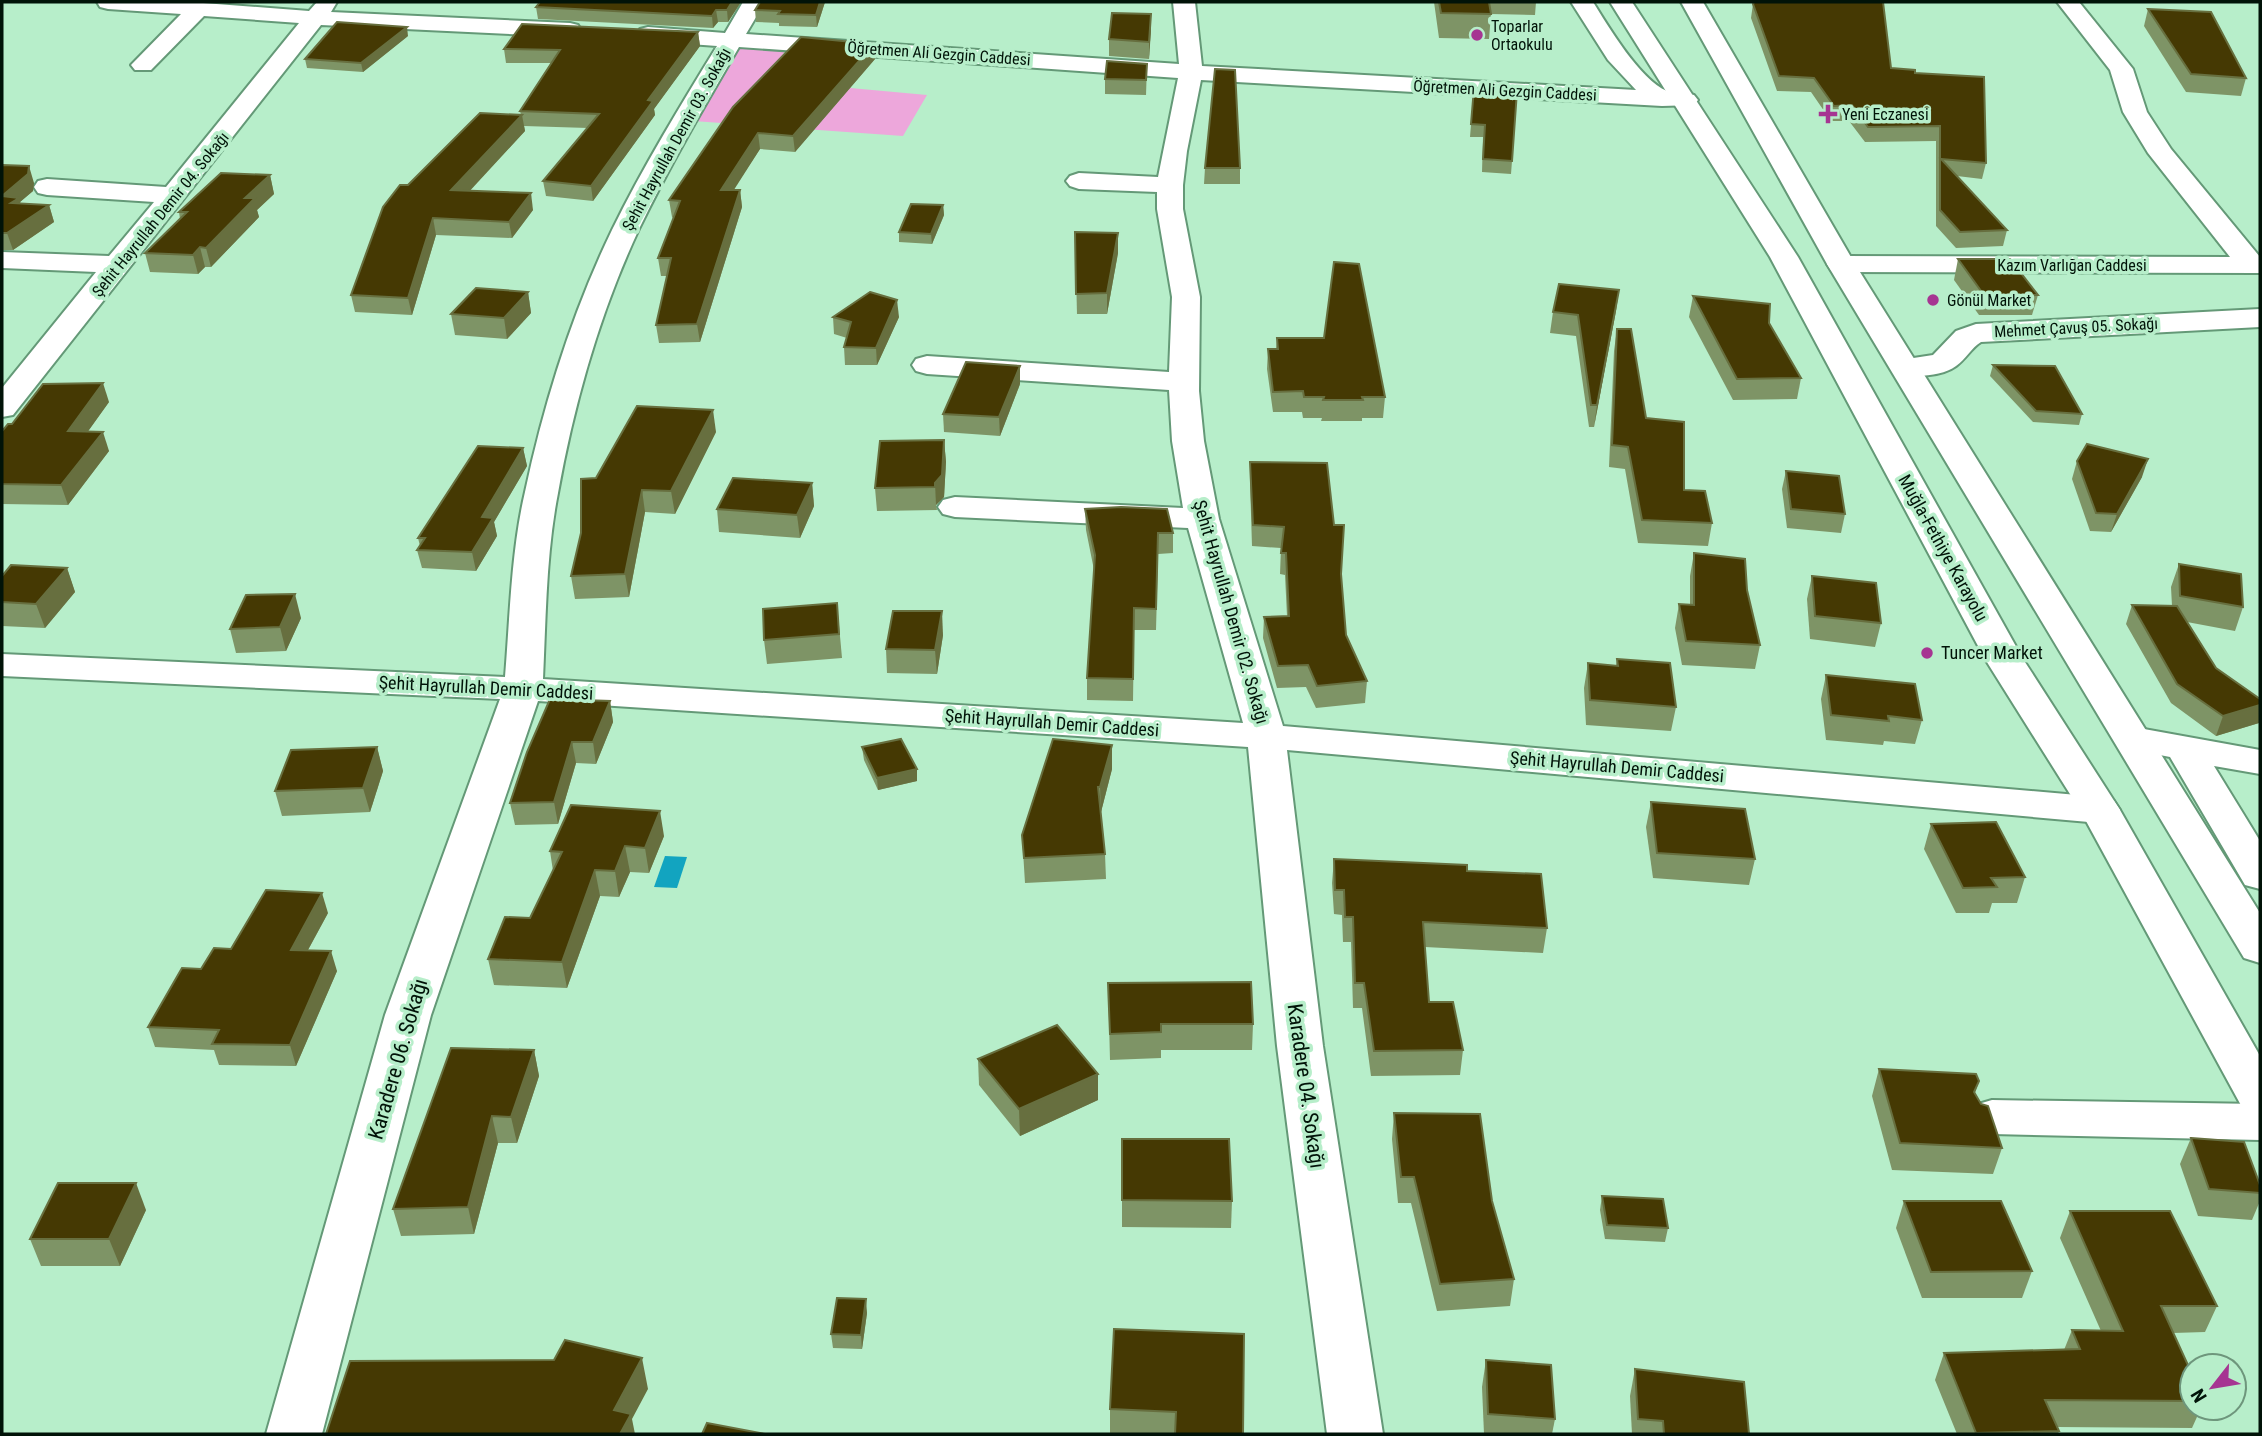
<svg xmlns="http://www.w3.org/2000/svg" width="2262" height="1436" font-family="'Roboto Condensed',sans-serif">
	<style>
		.green { fill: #eda7db }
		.water { fill: #12a4c0 }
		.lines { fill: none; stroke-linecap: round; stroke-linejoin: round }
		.minor-casing { stroke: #649977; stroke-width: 4 }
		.highway-casing { stroke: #649977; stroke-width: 4 }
		.minor { fill: #fff; fill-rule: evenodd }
		.highway { fill: #fff; fill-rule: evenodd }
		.wall { fill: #7e9466 }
		.shaded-wall { fill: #676f3f }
		.building { fill: #453903; stroke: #676f3f; stroke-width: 2 }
		.poi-dot { fill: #a63592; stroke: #b7eeca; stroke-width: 2.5 }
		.labels { text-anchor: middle; stroke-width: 7; stroke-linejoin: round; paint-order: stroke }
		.far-poi-label { font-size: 16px; fill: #011308; stroke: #b7eeca; text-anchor: start }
		.far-street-label { font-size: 16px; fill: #011308; stroke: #b7eeca }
		.street-label { font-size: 18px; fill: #011308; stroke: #b7eeca }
		.poi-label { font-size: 18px; fill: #011308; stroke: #b7eeca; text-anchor: start }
		.near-street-label { font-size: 21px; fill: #011308; stroke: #b7eeca }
	</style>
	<rect width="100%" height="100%" fill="#b7eeca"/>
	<path class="green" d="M737 45 787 49 763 80 927 95 903 136 693 121Z"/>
	<path class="water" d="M665 856 687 857 677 888 654 887Z"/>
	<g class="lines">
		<defs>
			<g id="minor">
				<path d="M97 2H190L309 11 317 2H337L331 12 570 23 578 25 581 30 578 35 570 37 321 25 13 415 2 417V388L96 272 2 268V252L109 256 154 202 47 195 38 193 34 187 38 181 47 179 166 187 299 23 204 16 151 70H135L131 65 181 14 108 9 100 7Z"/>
				<path d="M743 2H765L746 34 1179 64 1173 2H1195L1202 66 1636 90 1608 60 1571 2H1593C1608 26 1640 80 1667 91 1675 94 1686 93 1694 95L1698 100 1694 105 1662 106 1201 80 1187 151 1183 185V209L1200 297 1199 391 1204 441 1219 519 1283 726 2100 797 2114 801 2120 810 2114 819 2100 823 1287 750 1323 1046 1383 1434H1327L1277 1046 1248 747 538 701 431 1015 322 1434H266L385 1015 500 699 2 676V654L505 677C510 616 511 552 525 492 544 403 572 313 612 230 643 167 680 106 717 46L648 41 640 39 637 34 640 29 648 27 725 33ZM739 47 1178 78 1158 177 1079 173 1070 176 1066 181 1070 186 1079 189 1157 192V209L1172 297 1169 372 927 356 916 359 912 365 916 371 927 374 1169 390 1172 441 1183 508 955 497 943 500 938 507 943 514 955 517 1188 528 1243 723 543 679C546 617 546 554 558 493 574 404 600 312 639 229 669 167 704 107 739 47Z"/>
				<path d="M2057 2H2079L2133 69 2147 112 2171 149 2260 257V273L1841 272 1831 270 1827 264 1831 258 1841 256 2230 257 2148 153 2123 112 2110 70Z"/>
				<path d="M2260 309V327L1981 342C1971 348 1966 359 1956 366 1941 377 1912 378 1894 373L1890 367 1894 361 1933 355 1956 331 1976 324Z"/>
				<path d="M2133 727 2260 750V774L2214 766 2260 841V889L2245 885 2170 757 2119 747 2114 739 2119 731Z"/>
				<path d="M1992 1100 2260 1104V1140L1992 1134 1975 1129 1968 1117 1975 1105Z"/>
			</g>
			<g id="highway">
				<path d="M1610 2H1632L1798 257 2023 659 2120 810 2260 1056V1114L2243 1109 2080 810 1985 659 1770 257Z"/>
				<path d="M1681 2H1703L1855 264 2260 913V963L2244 958 2238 948 1827 264Z"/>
			</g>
		</defs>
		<use href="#minor" class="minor-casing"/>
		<use href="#highway" class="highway-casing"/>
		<use href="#minor" class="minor"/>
		<use href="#highway" class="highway"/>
	</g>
	<g class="wall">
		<path d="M741 2 728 22H718L713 28 538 19 536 7Z"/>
		<path d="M825 2 817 27 779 26V23L756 22 755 10Z"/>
		<path d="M1434 2H1536L1535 15 1491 14 1489 39 1439 38Z"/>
		<path d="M1753 4 1891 68 1915 73 1986 163 1982 179 1957 176 2007 230 2003 246 1956 248 1936 226V141L1865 142 1849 121H1831L1811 92 1777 91 1751 18Z"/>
		<path d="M2148 9 2246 78 2241 96 2186 92 2144 26Z"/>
		<path d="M1151 14 1149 59 1109 56V39Z"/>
		<path d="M698 32 700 46 654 109 655 115 593 201 546 196 543 181 588 128 524 126 525 131 469 191 533 210 512 238 436 235 412 315 355 312 351 295 408 185 521 115 520 111 551 63H506L504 49Z"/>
		<path d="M408 36 363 72 307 68 305 59Z"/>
		<path d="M874 44 875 59 795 152 760 149 733 190H740L742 207 700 342 659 343 656 325 667 276H661L658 258 673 218 672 217 669 200Z"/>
		<path d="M1147 64 1146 95 1105 94V79Z"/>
		<path d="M1474 88 1512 161 1511 174 1482 172 1483 137H1470Z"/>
		<path d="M2 165 34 183 33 191 20 202 21 204 49 205 54 222 13 250H2Z"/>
		<path d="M1205 168H1240V184H1204Z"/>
		<path d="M270 175 274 194 257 210 259 217 211 267H205L198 274 150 272 145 253 180 219 179 212Z"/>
		<path d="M943 205 944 215 932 244 899 242V232Z"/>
		<path d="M1075 232 1118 253 1107 314H1077Z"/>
		<path d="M1958 259 2038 295 2032 315H1979L1954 280Z"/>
		<path d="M1619 290 1594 427H1589L1576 336 1550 333 1553 312Z"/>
		<path d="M528 292 531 313 507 339 455 335 451 314Z"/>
		<path d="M1693 296 1769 323 1801 378 1797 399 1733 400 1689 317Z"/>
		<path d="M833 317H899L877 365H845L844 347 847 338 834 334Z"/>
		<path d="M1617 329 1646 418 1684 490 1712 523 1708 546 1638 543 1625 469 1609 467 1614 351Z"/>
		<path d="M1277 338 1385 397 1383 418H1362V421H1321L1322 418H1303L1302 412H1273L1267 369 1268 349H1276Z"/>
		<path d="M1993 365 2082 414 2079 425 2033 422 1990 376Z"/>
		<path d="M1020 384 1000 436 944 432 943 414Z"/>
		<path d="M109 402 88 431 109 451 68 505 2 504V431L12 424Z"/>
		<path d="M716 432 675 514 645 512 629 597 575 599 571 576 596 478Z"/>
		<path d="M944 440 946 462 944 497 936 505 937 510 877 511 875 488Z"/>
		<path d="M523 448 527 466 494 522 497 536 476 571 422 568 417 550 420 546 418 538Z"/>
		<path d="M2077 461 2142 477 2111 532 2090 531 2072 479Z"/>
		<path d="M1250 462 1334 525 1341 575 1346 635 1367 681 1365 703 1316 708 1306 687 1277 688 1263 638 1264 617 1287 616 1285 575 1280 574 1281 548 1252 546 1250 482Z"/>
		<path d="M1786 471 1845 514 1841 533 1787 528 1782 489Z"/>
		<path d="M812 483 814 506 800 538 719 532 717 509Z"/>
		<path d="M1085 509 1173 533V553L1158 554 1156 630H1134L1133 701 1087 700V678L1094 570 1086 530Z"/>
		<path d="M1694 553 1747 590 1760 645 1755 669 1682 665 1675 628 1679 604H1690V576Z"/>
		<path d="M2179 564 2243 607 2235 631 2187 622 2216 668 2259 723 2216 736 2171 703 2126 624 2132 605 2172 606 2171 587Z"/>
		<path d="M67 568 75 592 45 628 2 626V576Z"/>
		<path d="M1812 576 1881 623 1875 647 1810 639 1807 599Z"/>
		<path d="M837 603 842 658 767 664 764 640Z"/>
		<path d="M301 618 286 651 236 653 230 629Z"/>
		<path d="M943 635 937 674 887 673 886 649Z"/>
		<path d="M1617 659 1676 707 1671 731 1586 725 1584 688 1588 663 1616 666Z"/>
		<path d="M1826 675 1922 720 1915 744 1884 741 1883 745 1826 740 1821 699Z"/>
		<path d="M610 701 613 722 596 764 576 763 558 824 515 825 510 803Z"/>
		<path d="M1112 745V769L1101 812 1105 854 1106 879 1025 883 1022 835Z"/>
		<path d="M377 747 383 771 370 812 282 816 275 791Z"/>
		<path d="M862 747 917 781 878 790 864 760Z"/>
		<path d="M1651 802 1755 859 1749 885 1653 878 1646 827Z"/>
		<path d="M1931 824 2025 877 2017 903H1992L1989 913H1956L1924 849Z"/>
		<path d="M664 836 649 873 630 872 619 897 600 896 567 988 494 985 488 959 530 918 553 871 550 851Z"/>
		<path d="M1334 859 1467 871 1547 928 1543 953 1425 947 1429 1002 1463 1050 1460 1075 1371 1076 1362 1008H1353L1351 942H1343L1342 915 1334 914 1332 883Z"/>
		<path d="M328 913 308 950 337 971 296 1066 219 1065 214 1050 155 1047 148 1027 201 969 231 949Z"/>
		<path d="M1108 983 1253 1024 1252 1050H1161V1058L1110 1060Z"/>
		<path d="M534 1050 539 1076 517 1143H498L474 1234 401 1236 393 1209Z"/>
		<path d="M978 1059 1098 1100 1020 1136 979 1085Z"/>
		<path d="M1879 1069 1979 1081 1975 1093 2002 1148 1993 1174 1892 1170 1872 1096Z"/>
		<path d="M1394 1113 1492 1201 1514 1279 1510 1306 1437 1311 1411 1203H1398L1392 1139Z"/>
		<path d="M2191 1138 2260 1185V1201L2252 1220 2198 1216 2180 1164Z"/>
		<path d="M1122 1139 1232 1201 1231 1228 1122 1227Z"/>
		<path d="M1602 1196 1668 1228 1665 1242 1605 1239 1600 1210Z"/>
		<path d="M1904 1201 2032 1271 2022 1298H1922L1896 1228Z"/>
		<path d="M146 1210 120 1266H41L30 1239Z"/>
		<path d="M2070 1211 2217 1306 2205 1332 2173 1333 2192 1374V1408H2201L2192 1428 2057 1427 2059 1431 2058 1434H1957L1935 1380 1944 1353 2064 1350 2072 1330 2101 1331 2060 1238Z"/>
		<path d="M867 1313 862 1349 833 1348 831 1334Z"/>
		<path d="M1244 1334 1243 1434H1110V1409Z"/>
		<path d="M1486 1360 1555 1419 1552 1434H1484L1482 1387Z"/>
		<path d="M1635 1369 1749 1434H1632L1630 1396Z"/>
	</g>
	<g class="shaded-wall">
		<path d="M732 2H741L728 22 727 10Z"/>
		<path d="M820 2H825L817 27 816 15Z"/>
		<path d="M716 10 718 22 713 28 712 16Z"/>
		<path d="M1151 14V31L1149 59V42Z"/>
		<path d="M407 27 408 36 363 72 361 63Z"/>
		<path d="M698 32 700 46 654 109 655 115 593 201 591 186 648 100Z"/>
		<path d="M874 44 875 59 795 152 793 136Z"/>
		<path d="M522 115 525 131 455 207 451 190Z"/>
		<path d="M758 133 760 149 723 207 721 190Z"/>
		<path d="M29 166 34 183 33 191 20 202 24 215 2 196Z"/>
		<path d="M270 175 274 194 257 210 259 217 211 267 206 248 245 198Z"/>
		<path d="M740 190 742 207 700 342 697 324Z"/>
		<path d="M531 193 533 210 512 238 509 222Z"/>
		<path d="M49 205 54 222 13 250 7 233Z"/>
		<path d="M943 205 944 215 932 244 931 234Z"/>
		<path d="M433 218 436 235 412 315 408 298Z"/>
		<path d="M1118 233V253L1107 314V293Z"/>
		<path d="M200 247 205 267 198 274 193 255Z"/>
		<path d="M1619 290 1616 311 1594 427 1597 405Z"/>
		<path d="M528 292 531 313 507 339 504 318Z"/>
		<path d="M897 300 899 317 877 365 876 348Z"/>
		<path d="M1020 366V384L1000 436 999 417Z"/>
		<path d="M103 383 109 402 74 451 68 431Z"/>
		<path d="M713 410 716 432 675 514 671 491Z"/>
		<path d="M103 432 109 451 68 505 61 485Z"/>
		<path d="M944 440 946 462 944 497 936 505 935 483Z"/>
		<path d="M523 448 527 466 494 522 497 536 476 571 472 552 482 517Z"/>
		<path d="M2148 459 2142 477 2111 532 2117 514Z"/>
		<path d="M812 483 814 506 800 538 797 515Z"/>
		<path d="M642 490 645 512 629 597 625 574Z"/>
		<path d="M67 568 75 592 45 628 36 604Z"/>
		<path d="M295 594 301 618 286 651 280 627Z"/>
		<path d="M942 611 943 635 937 674 935 650Z"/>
		<path d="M610 701 613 722 596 764 593 742Z"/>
		<path d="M2260 705V720L2259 723 2216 736 2223 716Z"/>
		<path d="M572 742 576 763 558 824 554 802Z"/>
		<path d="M1112 745V769L1101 812 1100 787Z"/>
		<path d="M377 747 383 771 370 812 363 788Z"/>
		<path d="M917 769V781L878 790 877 778Z"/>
		<path d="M660 811 664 836 649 873 645 848Z"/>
		<path d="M625 846 630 872 619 897 615 871Z"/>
		<path d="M595 870 600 896 567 988 562 962Z"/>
		<path d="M322 893 328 913 297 970 291 950Z"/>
		<path d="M331 951 337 971 296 1066 290 1045Z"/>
		<path d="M534 1050 539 1076 517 1143 511 1117Z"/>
		<path d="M1098 1074V1100L1020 1136 1019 1109Z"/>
		<path d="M492 1116 498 1143 474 1234 468 1207Z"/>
		<path d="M136 1183 146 1210 120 1266 109 1239Z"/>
		<path d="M866 1299 867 1313 862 1349 861 1335Z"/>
		<path d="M642 1358 648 1389 632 1419 635 1434H619L614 1410Z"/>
	</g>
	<g class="building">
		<path d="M540 2H732L727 10H716L712 16 536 7Z"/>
		<path d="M760 2H820L816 15 778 14 780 11 755 10Z"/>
		<path d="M1439 2H1489L1491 14 1441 13Z"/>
		<path d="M1754 2H1883L1891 68 1915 70V73L1984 77 1986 163 1941 159 2007 230 1960 232 1940 210V126L1868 127 1852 105 1834 106 1814 78 1779 76 1753 4Z"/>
		<path d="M2148 9 2211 12 2246 78 2191 74Z"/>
		<path d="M1112 13 1151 14 1149 42 1109 39Z"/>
		<path d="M337 22 407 27 361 63 305 59Z"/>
		<path d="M522 24 698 32 648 100 653 101 591 186 543 181 599 114 520 111 560 50 504 49Z"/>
		<path d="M801 37 874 44 793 136 758 133 721 190H740L697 324 656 325 671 258H658L680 201 669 200 733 107Z"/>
		<path d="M1107 61 1147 64 1146 80 1105 79Z"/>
		<path d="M1215 69 1235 70 1240 168H1205Z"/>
		<path d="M1474 88 1517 91 1512 161 1483 159 1485 125 1471 124Z"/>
		<path d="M480 113 522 115 451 190 531 193 509 222 433 218 408 298 351 295 383 207 400 185H408Z"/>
		<path d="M2 165 29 166 28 174 2 196Z"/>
		<path d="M221 173 270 175 245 198H255L206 248 200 247 193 255 145 253 187 212H179Z"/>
		<path d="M2 196 19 198 11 203 49 205 7 233H2Z"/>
		<path d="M911 204 943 205 931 234 899 232Z"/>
		<path d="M1075 232 1118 233 1107 293 1076 294Z"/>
		<path d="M1958 259H2010L2038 295H1984Z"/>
		<path d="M1334 262 1359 264 1385 397H1362L1363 400H1323L1324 397H1304L1303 391 1273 392 1268 349H1278L1277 338H1324Z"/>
		<path d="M1559 284 1619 290 1597 405H1591L1578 315 1553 312Z"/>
		<path d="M476 288 528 292 504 318 451 314Z"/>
		<path d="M870 292 897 300 876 348 844 347 851 322 833 317Z"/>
		<path d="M1693 296 1770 304 1769 323 1801 378 1737 379Z"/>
		<path d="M1617 329H1631L1646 418 1684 422V490L1705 491 1712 523 1642 520 1628 447 1612 445Z"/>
		<path d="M966 362 1020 366 999 417 943 414Z"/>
		<path d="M1993 365 2055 366 2082 414 2036 411Z"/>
		<path d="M103 383 68 431 103 432 61 485 2 484V431L8 424H12L43 384Z"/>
		<path d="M637 406 713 410 671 491 642 490 625 574 571 576 581 533V479L596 478Z"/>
		<path d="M944 440 942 475 935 483V487L875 488 880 441Z"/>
		<path d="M2087 444 2148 459 2117 514 2096 513 2077 461Z"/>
		<path d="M478 446 523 448 482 517 493 518 472 552 417 550 425 538H418Z"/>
		<path d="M1250 462 1327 463 1334 525H1344L1341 574 1346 635 1367 681 1317 686 1308 665 1278 666 1264 617 1289 616 1286 553H1281L1284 527 1253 525Z"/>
		<path d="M1786 471 1839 476 1845 514 1791 509Z"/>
		<path d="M733 478 812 483 797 515 717 509Z"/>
		<path d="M1121 507 1167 509 1173 533H1158L1156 609 1134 608 1133 679 1087 678 1095 555 1085 509Z"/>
		<path d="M1694 553 1745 559 1747 590 1760 645 1686 641 1679 604 1694 605Z"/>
		<path d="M2179 564 2241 574 2243 607 2180 596Z"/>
		<path d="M11 565 67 568 36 604 2 602V576Z"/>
		<path d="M1812 576 1876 583 1881 623 1815 616Z"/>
		<path d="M295 594 280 627 230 629 246 595Z"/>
		<path d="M837 603 839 634 764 640 763 609Z"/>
		<path d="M2132 605 2177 606 2216 668 2260 699V705L2223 716 2177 684Z"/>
		<path d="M893 611H942L935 650 886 649Z"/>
		<path d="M1617 659 1670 663 1676 707 1590 700 1588 663 1618 666Z"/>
		<path d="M1826 675 1915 684 1922 720 1888 716 1889 721 1831 715Z"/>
		<path d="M550 699 610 701 593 742H572L554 802 510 803 527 752Z"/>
		<path d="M901 739 917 769 877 778 862 747Z"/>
		<path d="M1053 739 1112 745 1100 787H1098L1105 854 1024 858 1022 835Z"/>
		<path d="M377 747 363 788 275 791 291 750Z"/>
		<path d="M1651 802 1745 809 1755 859 1657 853Z"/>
		<path d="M571 805 660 811 645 848 625 846 615 871 595 870 562 962 488 959 505 917 530 918 562 852 550 851Z"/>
		<path d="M1996 822 2025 877 1991 878 1997 887 1963 888 1931 824Z"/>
		<path d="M1334 859 1467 865V871L1541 874 1547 928 1423 922 1429 1002H1453L1463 1050 1374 1051 1364 983H1355L1353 917H1345L1344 890H1335Z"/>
		<path d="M266 890 322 893 291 950 331 951 290 1045 212 1044 219 1030 148 1027 182 968 201 969 214 948 231 949Z"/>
		<path d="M1251 982 1253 1024H1161V1032L1110 1034 1108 983Z"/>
		<path d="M1057 1025 1098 1074 1019 1109 978 1059Z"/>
		<path d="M451 1048 534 1050 511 1117 492 1116 468 1207 393 1209Z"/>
		<path d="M1879 1069 1976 1074 1979 1081 1974 1092 1981 1104 1988 1106 2002 1148 1900 1143Z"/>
		<path d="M1394 1113 1480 1114 1492 1201 1514 1279 1440 1284 1414 1177H1401Z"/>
		<path d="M2191 1138 2244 1142 2260 1185V1193L2209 1189Z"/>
		<path d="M1122 1139H1229L1232 1201 1122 1200Z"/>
		<path d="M58 1183H136L109 1239H30Z"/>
		<path d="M1602 1196 1663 1199 1668 1228 1607 1225Z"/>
		<path d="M1904 1201H2001L2032 1271 1931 1272Z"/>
		<path d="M2070 1211H2170L2217 1306H2161L2192 1374V1401L2045 1400 2059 1431 1976 1433 1944 1353 2080 1349 2072 1330 2123 1331Z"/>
		<path d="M837 1298 866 1299 861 1335 831 1334Z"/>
		<path d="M1114 1329 1244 1334 1243 1434H1175L1176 1412 1110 1409Z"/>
		<path d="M565 1340 642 1358 614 1410 631 1414 620 1434H326L350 1361 554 1360Z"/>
		<path d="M1486 1360 1551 1365 1555 1419 1488 1414Z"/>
		<path d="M1635 1369 1744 1382 1749 1434H1664L1663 1421 1638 1419Z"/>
		<path d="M707 1423 765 1434H702Z"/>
	</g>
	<g class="poi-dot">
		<circle cx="1477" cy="35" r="7"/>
		<path d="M1824.5 103.5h7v7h7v7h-7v7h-7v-7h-7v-7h7z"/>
		<circle cx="1933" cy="300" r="7"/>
		<circle cx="1927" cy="653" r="7"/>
	</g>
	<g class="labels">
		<g class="far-poi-label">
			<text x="1491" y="32">Toparlar<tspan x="1491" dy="18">Ortaokulu</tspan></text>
			<text x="1842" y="120">Yeni Eczanesi</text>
			<text x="1947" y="306">Gönül Market</text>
		</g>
		<g class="far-street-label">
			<text transform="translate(939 53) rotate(4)" y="6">Öğretmen Ali Gezgin Caddesi</text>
			<text transform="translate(1505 90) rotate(3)" y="6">Öğretmen Ali Gezgin Caddesi</text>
			<text transform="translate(676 139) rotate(-61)" y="6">Şehit Hayrullah Demir 03. Sokağı</text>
			<text transform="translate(160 214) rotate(-51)" y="6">Şehit Hayrullah Demir 04. Sokağı</text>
			<text x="2072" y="271">Kazım Varlığan Caddesi</text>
			<text transform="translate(2076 327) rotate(-3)" y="6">Mehmet Çavuş 05. Sokağı</text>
		</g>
		<g class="street-label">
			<text transform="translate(1943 548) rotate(61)" y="6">Muğla-Fethiye Karayolu</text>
			<text transform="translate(1231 612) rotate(74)" y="6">Şehit Hayrullah Demir 02. Sokağı</text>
			<text transform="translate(486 688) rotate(3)" y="6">Şehit Hayrullah Demir Caddesi</text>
			<text transform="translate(1052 723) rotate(4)" y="6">Şehit Hayrullah Demir Caddesi</text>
			<text transform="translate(1617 767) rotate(5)" y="6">Şehit Hayrullah Demir Caddesi</text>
		</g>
		<g class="poi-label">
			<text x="1941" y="659">Tuncer Market</text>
		</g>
		<g class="near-street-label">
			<text transform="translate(398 1059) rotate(-74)" y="7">Karadere 06. Sokağı</text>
			<text transform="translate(1306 1086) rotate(82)" y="7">Karadere 04. Sokağı</text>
		</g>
	</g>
	<rect width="2262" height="1436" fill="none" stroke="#011308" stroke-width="7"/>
	<g transform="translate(2213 1387) rotate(239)"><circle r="33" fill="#b7eeca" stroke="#6e967c" stroke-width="2"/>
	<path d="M0-5L12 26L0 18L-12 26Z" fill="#a63592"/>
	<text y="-10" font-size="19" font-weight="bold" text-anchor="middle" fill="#011308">N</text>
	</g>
</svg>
